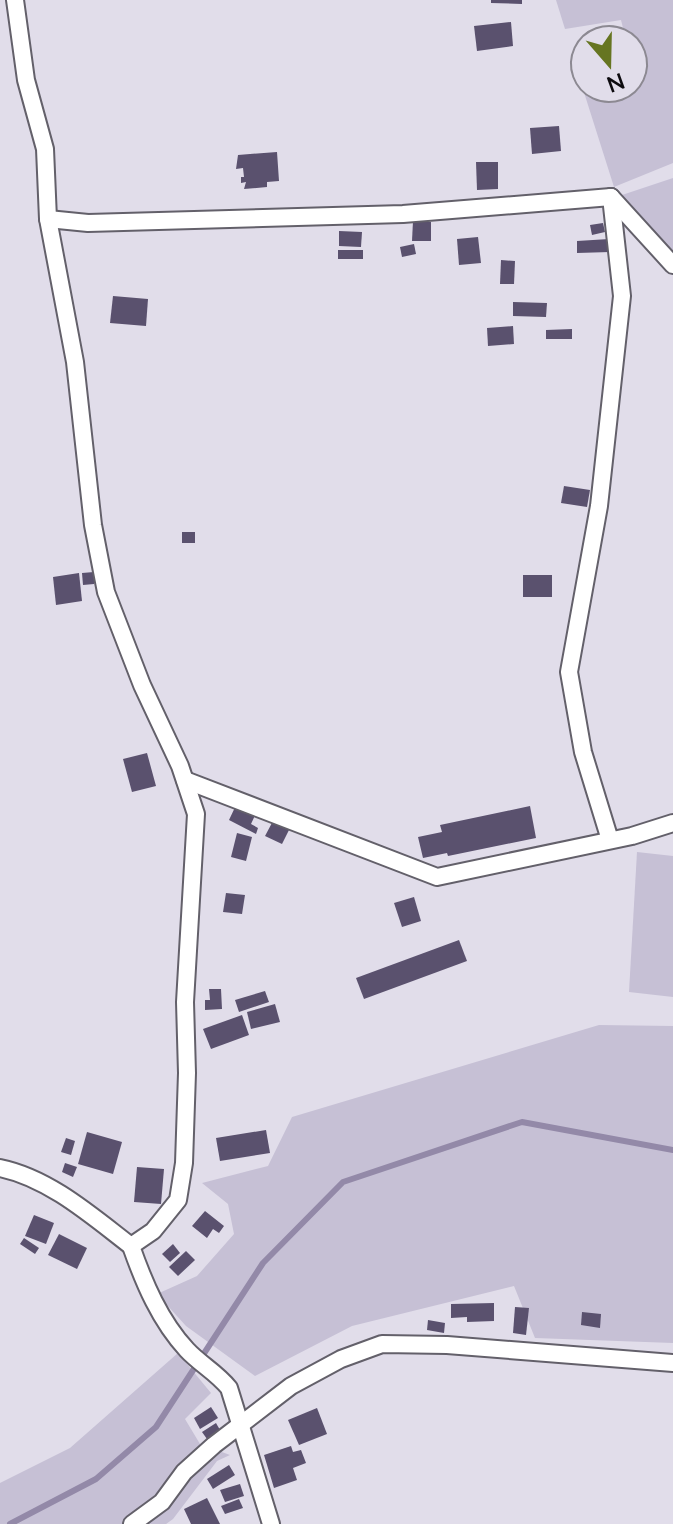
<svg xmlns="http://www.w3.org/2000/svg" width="673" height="1524" font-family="Lato,sans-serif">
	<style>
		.green { fill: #c6c0d5 }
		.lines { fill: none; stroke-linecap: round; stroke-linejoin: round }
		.stream { stroke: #9389a8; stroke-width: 6 }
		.building { fill: #5a516e }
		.street-casing { stroke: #63606a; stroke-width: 20 }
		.street { stroke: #fff; stroke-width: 16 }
	</style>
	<rect width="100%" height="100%" fill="#e1ddea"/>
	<g class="green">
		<path d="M556 0H673V163L614 187 575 64 585 62V88H633V40H626L621 20 565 29Z"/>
		<path d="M673 178V258L619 196Z"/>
		<path d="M637 852 673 856V997L629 992Z"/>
		<path d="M599 1025 673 1026V1343L535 1338 514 1286 352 1326 255 1376 186 1326 157 1294 197 1276 234 1234 228 1204 202 1183 268 1166 292 1117Z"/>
		<path d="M178 1353 211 1393 185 1419 200 1444 230 1455 217 1461 173 1519 166 1524H0V1483L70 1448Z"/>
	</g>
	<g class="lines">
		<path class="stream" d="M10 1524 96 1479 156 1427 263 1263 343 1182 522 1122 673 1150"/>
	</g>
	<g class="building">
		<path d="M491 0H522V4L491 3Z"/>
		<path d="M511 22 513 46 477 51 474 26Z"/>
		<path d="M615 29 617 40H588L587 35Z"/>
		<path d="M559 126 561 151 532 154 530 128Z"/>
		<path d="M277 152 279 181 267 182V187L244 189 246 182 241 183V177H244L243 168 236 169 238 155Z"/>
		<path d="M476 162H498V189L477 190Z"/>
		<path d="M413 221 431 222V241H412Z"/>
		<path d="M603 223 605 232 592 235 590 225Z"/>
		<path d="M339 231 362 232 361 247 339 246Z"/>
		<path d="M478 237 481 263 459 265 457 239Z"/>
		<path d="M609 239 610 252 577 253V241Z"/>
		<path d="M414 244 416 254 402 257 400 247Z"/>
		<rect x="338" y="250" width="25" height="9"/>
		<path d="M501 260 515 261 514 284H500Z"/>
		<path d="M113 296 148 299 146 326 110 323Z"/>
		<path d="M513 302 547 303 546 317 513 316Z"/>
		<path d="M513 326 514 344 488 346 487 328Z"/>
		<path d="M572 329V339H546V330Z"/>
		<path d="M564 486 590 490 587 507 561 503Z"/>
		<rect x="182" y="532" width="13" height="11"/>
		<path d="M94 572V584L83 585 82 573Z"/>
		<path d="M79 573 82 601 56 605 53 577Z"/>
		<rect x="523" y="575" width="29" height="22"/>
		<path d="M147 753 156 786 132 792 123 759Z"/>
		<path d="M238 801 257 811 251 824 258 828 256 834 229 820Z"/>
		<path d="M530 806 536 838 448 856 447 853 423 858 418 837 442 832 440 825Z"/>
		<path d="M273 821 289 830 282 844 265 836Z"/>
		<path d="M237 833 252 837 246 861 231 857Z"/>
		<path d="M226 893 245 895 242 914 223 912Z"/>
		<path d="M414 897 421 921 402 927 394 903Z"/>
		<path d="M459 940 467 961 364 999 356 978Z"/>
		<path d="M209 989H221L222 1009 205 1010V1000H210Z"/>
		<path d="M265 991 269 1002 239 1012 235 1000Z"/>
		<path d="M275 1004 280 1022 251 1029 247 1012Z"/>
		<path d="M242 1015 249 1035 211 1049 203 1029Z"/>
		<path d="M266 1130 270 1153 220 1161 216 1138Z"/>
		<path d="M87 1132 122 1142 113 1174 78 1164Z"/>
		<path d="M66 1138 75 1141 71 1155 61 1152Z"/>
		<path d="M65 1163 77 1167 73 1177 62 1172Z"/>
		<path d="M137 1167 164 1169 161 1204 134 1202Z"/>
		<path d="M205 1211 224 1226 219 1233 213 1229 207 1238 192 1226Z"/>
		<path d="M34 1215 54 1223 46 1244 25 1236Z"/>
		<path d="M59 1234 87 1248 77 1269 48 1255Z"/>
		<path d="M24 1238 39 1248 35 1254 20 1244Z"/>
		<path d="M173 1244 180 1253 170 1262 162 1254Z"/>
		<path d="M186 1251 195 1260 178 1276 169 1267Z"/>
		<path d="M494 1303V1321L467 1322V1317L451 1318V1304Z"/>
		<path d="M515 1307 529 1308 526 1335 513 1333Z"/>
		<path d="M582 1312 601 1314 600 1328 581 1325Z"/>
		<path d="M428 1320 445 1323 444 1333 427 1330Z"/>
		<path d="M211 1407 218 1418 200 1429 194 1418Z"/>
		<path d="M317 1408 327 1434 299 1445 288 1420Z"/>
		<path d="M216 1423 220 1430 207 1439 202 1432Z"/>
		<path d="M291 1446 293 1452 301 1450 306 1463 293 1468 297 1480 274 1488 264 1455Z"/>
		<path d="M229 1465 235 1475 213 1489 207 1479Z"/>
		<path d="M240 1484 244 1496 225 1502 220 1490Z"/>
		<path d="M207 1498 220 1524H191L184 1509Z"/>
		<path d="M239 1499 243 1508 225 1514 221 1506Z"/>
	</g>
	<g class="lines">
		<defs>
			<g id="street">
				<path d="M15 0 26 80 45 149 48 219 75 362 93 525 106 592 142 685 180 766 196 814 185 1002 187 1073 184 1163 178 1200 153 1231 131 1246C144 1283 160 1321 187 1350 200 1364 216 1372 229 1388L271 1524"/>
				<path d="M611 197 673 265"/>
				<path d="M48 219 88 223 403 214 611 197"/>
				<path d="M185 780 437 877 632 836 673 823"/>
				<path d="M610 840 583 752 569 672 599 506 622 296 611 197"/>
				<path d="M0 1168C49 1178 92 1216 131 1246"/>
				<path d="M132 1524 162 1502 184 1472 214 1445 291 1386 341 1359 382 1344 447 1345 673 1363"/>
			</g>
		</defs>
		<use href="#street" class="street-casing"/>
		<use href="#street" class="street"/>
	</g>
	<g transform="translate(609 64) rotate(160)"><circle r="38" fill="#e1ddea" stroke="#8c8992" stroke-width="2"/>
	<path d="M0-6L14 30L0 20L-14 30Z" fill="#667521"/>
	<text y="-12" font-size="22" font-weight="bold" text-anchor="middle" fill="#0d0b0f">N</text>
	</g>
</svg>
